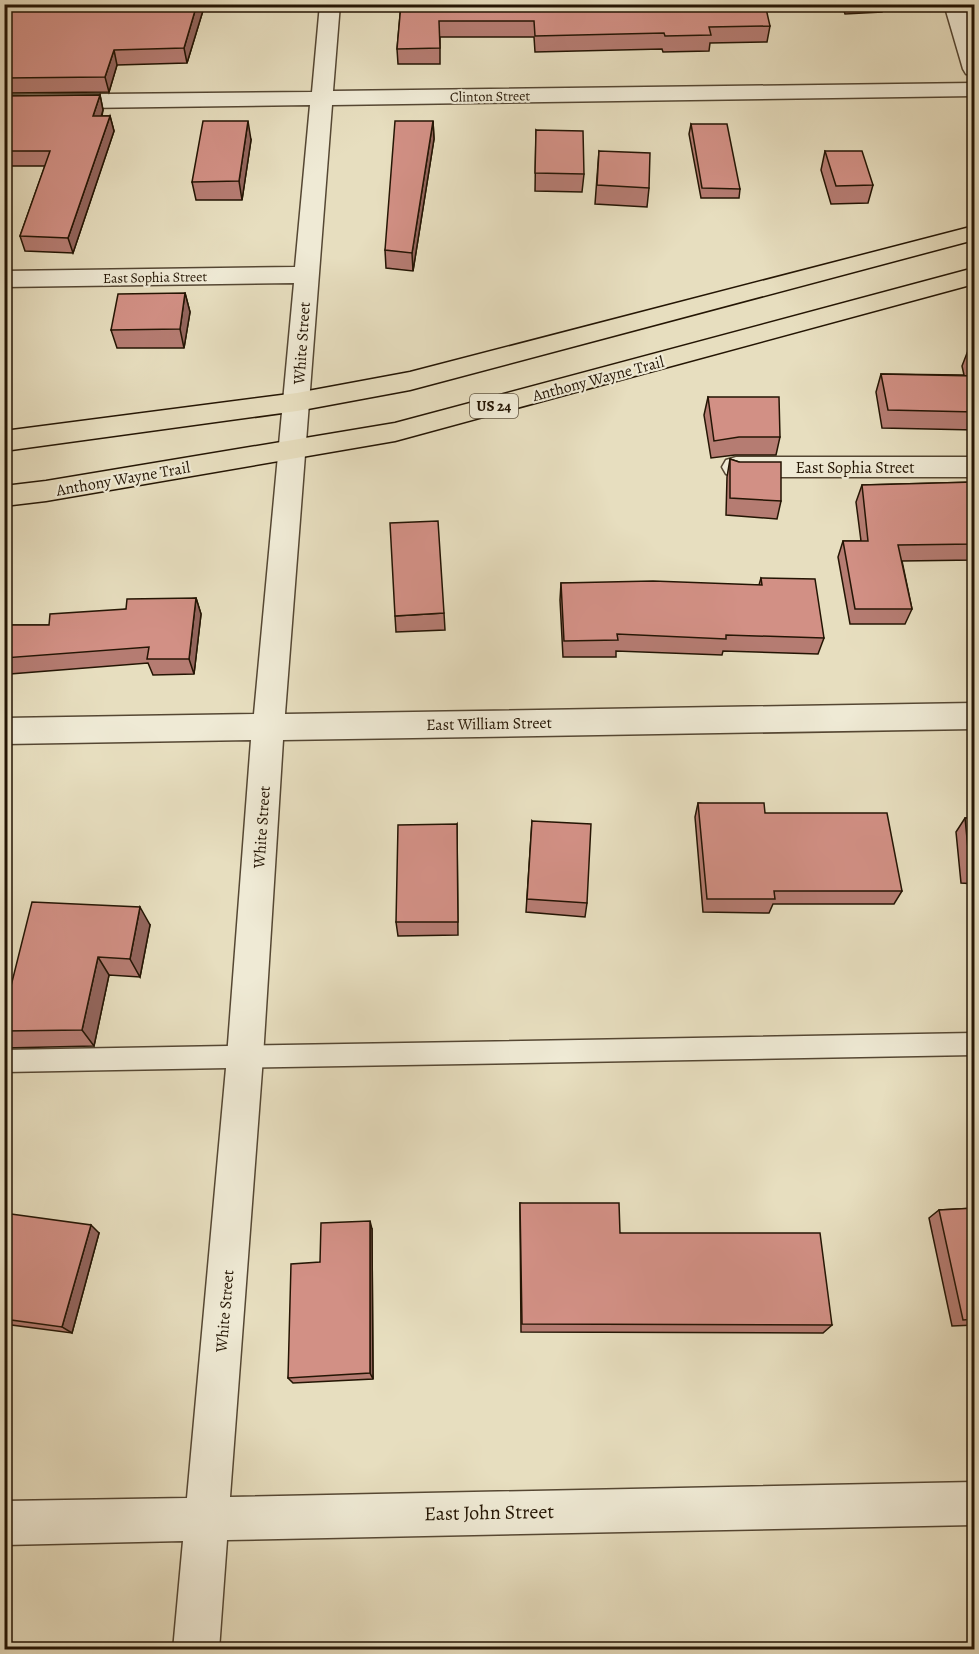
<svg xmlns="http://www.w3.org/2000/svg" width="979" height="1654" font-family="Alegreya,serif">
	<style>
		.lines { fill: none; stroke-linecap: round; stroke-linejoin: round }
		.service-casing { stroke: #554733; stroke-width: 3 }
		.minor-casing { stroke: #554733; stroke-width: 3 }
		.trunk-casing { stroke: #241504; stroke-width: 3 }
		.service { fill: #efead5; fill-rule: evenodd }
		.minor { fill: #efead5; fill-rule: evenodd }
		.trunk { fill: #e7debf; fill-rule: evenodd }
		.wall { fill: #b57c72; stroke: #241504; stroke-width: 1.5 }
		.shaded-wall { fill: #93655d; stroke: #241504; stroke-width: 1.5 }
		.building { fill: #d29085; stroke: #241504; stroke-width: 1.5 }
		.labels { text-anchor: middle; stroke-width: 4.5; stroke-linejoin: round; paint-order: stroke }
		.far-street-label { font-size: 14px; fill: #241504; stroke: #efead5 }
		.shield { fill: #efead5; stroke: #615543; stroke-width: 1.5 }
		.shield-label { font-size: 15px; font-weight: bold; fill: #241504 }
		.street-label { font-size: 16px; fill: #241504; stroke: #efead5 }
		.near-street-label { font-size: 20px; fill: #241504; stroke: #efead5 }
	</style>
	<rect width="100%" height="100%" fill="#e7debf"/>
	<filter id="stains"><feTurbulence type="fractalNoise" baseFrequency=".00333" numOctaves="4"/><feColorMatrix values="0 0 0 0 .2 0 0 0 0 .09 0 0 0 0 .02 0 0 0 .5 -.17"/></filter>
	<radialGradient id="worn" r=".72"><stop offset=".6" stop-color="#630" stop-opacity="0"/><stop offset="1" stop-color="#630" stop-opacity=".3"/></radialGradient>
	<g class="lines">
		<defs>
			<path id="service" d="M974 1033V1055L4 1072V1050Z"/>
			<g id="minor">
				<path d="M320 4H340L333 91 974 83V96L332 105 285 714 974 703V729L283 740 263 1057 230 1497 974 1482V1525L227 1540 219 1650H173L183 1541 4 1545V1501L187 1498 227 1057 251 740 4 744V718L254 714 294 283 4 287V271L295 267 310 105 4 109V95L312 92Z"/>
				<path d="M944 4H964L974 36V75L966 74 963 69Z"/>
				<path d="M736 457H974V477H736L726 474 722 467 726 460Z"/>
			</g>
			<g id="trunk">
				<path d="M974 226V240L410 390 297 411 4 451V431L297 393 410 372Z"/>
				<path d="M974 268V284L395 441 46 501 4 506V486L46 481 395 423Z"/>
			</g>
		</defs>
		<use href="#service" class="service-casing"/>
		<use href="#minor" class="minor-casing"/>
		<use href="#trunk" class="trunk-casing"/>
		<use href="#service" class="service"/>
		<use href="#minor" class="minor"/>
		<use href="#trunk" class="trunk"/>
	</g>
	<g class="wall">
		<path d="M4 4H205L187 63 117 65 109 92 4 93Z"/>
		<path d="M401 4 770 26 767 42 710 43 709 51 663 52 662 49 535 52 534 37H440V64H398L397 49Z"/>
		<path d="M842 4H883L882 12 845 14Z"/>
		<path d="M100 95 103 110 102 116H110L114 131 73 253 25 251 20 236 45 166H4V96Z"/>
		<path d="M433 121 434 139 413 271 386 268 385 250Z"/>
		<path d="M691 124 740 189 739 198H701L689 134Z"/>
		<path d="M536 130 584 174 582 192 535 191Z"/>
		<path d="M251 140 242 200H196L192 182Z"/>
		<path d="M599 151 649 188 647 207 595 204Z"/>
		<path d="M825 151 873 185 868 203 831 204 821 170Z"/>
		<path d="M185 293 190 312 184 348H117L111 330Z"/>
		<path d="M969 348H975V430L882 428 876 392 881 374 964 375 962 366Z"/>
		<path d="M708 397 780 437 776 455H735L711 458 704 415Z"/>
		<path d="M730 459 739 462 781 501 777 519 726 515 727 477Z"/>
		<path d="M975 482V560L902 561 912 609 905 624H850L838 557 843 541H861L856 502 862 485Z"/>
		<path d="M761 578 824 638 818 654 723 651 722 655 616 651V657H563L560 600 561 583 759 585Z"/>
		<path d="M196 598 201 614 194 674 153 675 148 663 10 674 8 683H4V625H49L126 609Z"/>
		<path d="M444 613 445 630 396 632 395 616Z"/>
		<path d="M698 803 765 813 902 891 894 904H773L769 913 703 912 695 817Z"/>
		<path d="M965 818H975V884L961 883 956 832Z"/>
		<path d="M532 821 587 903 585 917 526 912Z"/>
		<path d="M457 824 458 935 398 936 396 922Z"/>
		<path d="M150 925 140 977 109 975 94 1046 4 1048V998H8Z"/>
		<path d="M520 1203 620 1233 832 1325 823 1333 521 1332 520 1214Z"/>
		<path d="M975 1208V1325L952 1326 929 1218 939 1210Z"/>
		<path d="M372 1229 373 1379 293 1383 288 1378 320 1262Z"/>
		<path d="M99 1233 72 1333 4 1324V1235Z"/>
	</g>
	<g class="shaded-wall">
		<path d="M197 4H205L187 63 184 48Z"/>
		<path d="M114 50 117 65 109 92 105 77Z"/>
		<path d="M100 95 103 110 97 131 93 116Z"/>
		<path d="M110 116 114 131 73 253 68 238Z"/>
		<path d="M248 121 251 140 242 200 239 181Z"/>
		<path d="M433 121 434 139 413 271 412 253Z"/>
		<path d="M185 293 190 312 184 348 180 329Z"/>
		<path d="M196 598 201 614 194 674 189 659Z"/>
		<path d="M4 663 10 674 8 683 4 677Z"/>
		<path d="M140 907 150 925 140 977 130 959Z"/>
		<path d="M98 957 109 975 94 1046 82 1030Z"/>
		<path d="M370 1221 372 1229 373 1379 370 1373Z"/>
		<path d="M91 1225 99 1233 72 1333 62 1327Z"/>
	</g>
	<g class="building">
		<path d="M4 4H197L184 48 114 50 105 77 4 78Z"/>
		<path d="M401 4H765L770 26 709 27 711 35 665 36 664 33 535 36 534 21H439L440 48 397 49Z"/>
		<path d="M100 95 93 116H110L68 238 20 236 50 151H4V96Z"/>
		<path d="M203 121H248L239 181 192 182Z"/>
		<path d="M395 121H433L412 253 385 250Z"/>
		<path d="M691 124H727L740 189 702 188Z"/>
		<path d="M536 130 583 131 584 174 535 173Z"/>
		<path d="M599 151 650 153 649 188 597 185Z"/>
		<path d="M825 151H862L873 185 836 186Z"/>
		<path d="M185 293 180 329 111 330 118 294Z"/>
		<path d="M969 348H975V373Z"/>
		<path d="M881 374 975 376V412L888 410Z"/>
		<path d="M708 397H779L780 437H739L714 441Z"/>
		<path d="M730 459 739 462H781V501L730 498Z"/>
		<path d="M975 482V544L898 545 912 609H855L843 541H868L862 485Z"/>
		<path d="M438 521 444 613 395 616 390 523Z"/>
		<path d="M761 578 815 579 824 638 726 635V639L617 634 618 640 564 641 561 583 653 581 762 585Z"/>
		<path d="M196 598 189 659H147L149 647 4 658V625H49L50 614 126 609 127 599Z"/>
		<path d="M698 803H764L765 813H887L902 891H774L775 899H707Z"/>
		<path d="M965 818H975V870L970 869Z"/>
		<path d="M532 821 591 824 587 903 527 899Z"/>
		<path d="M457 824 458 922H396L398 825Z"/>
		<path d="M32 902 140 907 130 959 98 957 82 1030 4 1031V998H8Z"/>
		<path d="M520 1203H619L620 1233H820L832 1325 522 1324Z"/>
		<path d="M975 1208V1319L963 1320 939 1210Z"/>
		<path d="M11 1214 91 1225 62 1327 4 1319V1235Z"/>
		<path d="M370 1221V1373L288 1378 291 1264 320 1262 321 1223Z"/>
	</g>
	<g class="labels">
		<g class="far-street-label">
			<text transform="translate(490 96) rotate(-1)" y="5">Clinton Street</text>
			<text transform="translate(155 277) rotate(-1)" y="5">East Sophia Street</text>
		</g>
		<rect class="shield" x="470" y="394" width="48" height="24" rx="4.5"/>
		<g class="shield-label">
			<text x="494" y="411">US 24</text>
		</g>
		<g class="street-label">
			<text transform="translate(301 343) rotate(-86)" y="6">White Street</text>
			<text transform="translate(598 378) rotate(-15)" y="6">Anthony Wayne Trail</text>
			<text x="855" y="473">East Sophia Street</text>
			<text transform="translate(123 478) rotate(-10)" y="6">Anthony Wayne Trail</text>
			<text transform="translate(489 723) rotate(-1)" y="6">East William Street</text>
			<text transform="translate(261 827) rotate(-86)" y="6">White Street</text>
			<text transform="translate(224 1311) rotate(-85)" y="6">White Street</text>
		</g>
		<g class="near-street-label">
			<text transform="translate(489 1512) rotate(-1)" y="7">East John Street</text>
		</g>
	</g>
	<rect width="979" height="1654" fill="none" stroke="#e7debf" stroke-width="24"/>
	<rect x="6" y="6" width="967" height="1642" fill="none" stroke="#241504" stroke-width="3"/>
	<rect x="12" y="12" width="955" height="1630" fill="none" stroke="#241504" stroke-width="1.5"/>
	<rect width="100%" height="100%" filter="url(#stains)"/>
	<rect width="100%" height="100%" fill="url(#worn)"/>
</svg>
